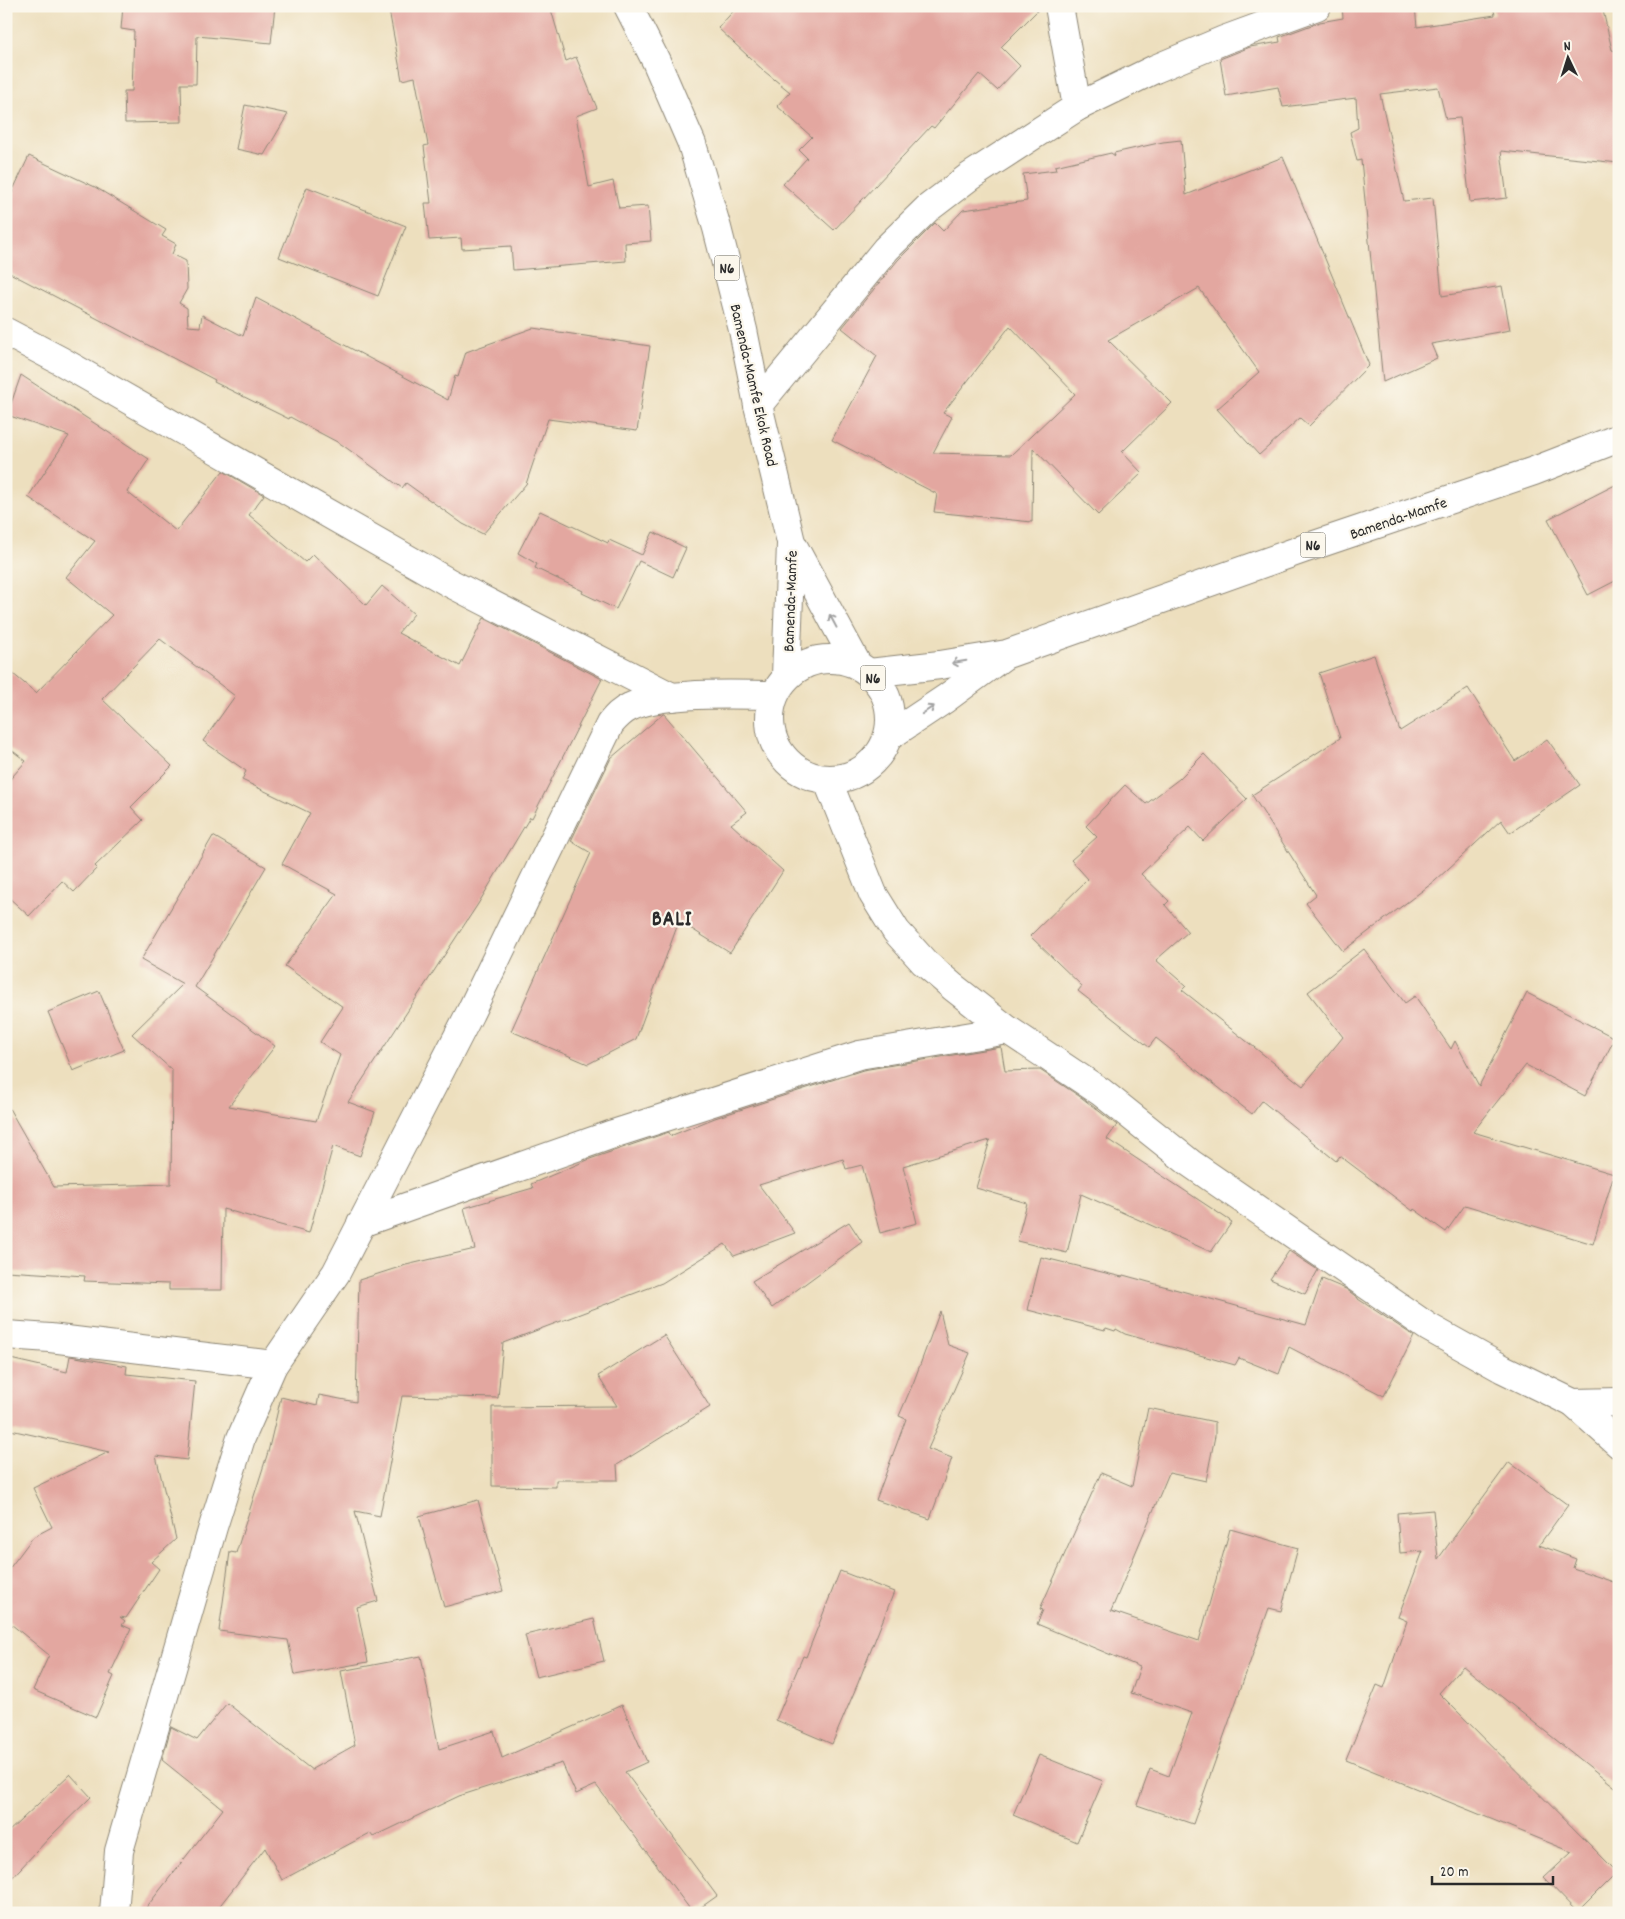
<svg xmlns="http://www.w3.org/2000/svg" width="1625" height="1919" font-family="Dekko,sans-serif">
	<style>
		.building { fill: #e3a7a0; fill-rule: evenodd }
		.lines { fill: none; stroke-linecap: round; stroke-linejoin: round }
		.minor-casing { stroke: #8c8574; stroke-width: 30 }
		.tertiary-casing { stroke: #8c8574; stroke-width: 30 }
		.trunk-casing { stroke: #8c8574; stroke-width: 30 }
		.minor { stroke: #fff; stroke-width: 28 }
		.tertiary { stroke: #fff; stroke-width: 28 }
		.trunk { stroke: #fff; stroke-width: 28 }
		.oneway { stroke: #a0a0a0 }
		.labels { text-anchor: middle; stroke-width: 4.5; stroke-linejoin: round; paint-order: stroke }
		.shield { fill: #fbf7ec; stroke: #696865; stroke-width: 1 }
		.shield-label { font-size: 15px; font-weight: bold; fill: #2b2b2b }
		.street-label { font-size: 16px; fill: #2b2b2b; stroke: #fbf7ec }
		.district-label { font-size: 21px; font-weight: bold; letter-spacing: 1px; fill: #2b2b2b; stroke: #fbf7ec }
	</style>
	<rect width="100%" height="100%" fill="#fbf7ec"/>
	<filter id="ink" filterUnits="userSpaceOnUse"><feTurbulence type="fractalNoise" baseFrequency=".02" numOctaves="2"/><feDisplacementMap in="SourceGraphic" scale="10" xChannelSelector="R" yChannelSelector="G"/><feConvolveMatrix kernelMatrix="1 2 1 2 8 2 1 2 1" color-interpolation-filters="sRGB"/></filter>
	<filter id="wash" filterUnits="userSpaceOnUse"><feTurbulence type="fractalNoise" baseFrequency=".0096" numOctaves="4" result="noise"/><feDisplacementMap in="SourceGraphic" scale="20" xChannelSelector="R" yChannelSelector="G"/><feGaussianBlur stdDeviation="1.12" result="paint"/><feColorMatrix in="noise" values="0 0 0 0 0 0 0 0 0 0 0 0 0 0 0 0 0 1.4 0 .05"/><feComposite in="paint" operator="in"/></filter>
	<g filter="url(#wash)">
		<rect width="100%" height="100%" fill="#eddfbe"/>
		<g id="blocks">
			<g class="building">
				<path d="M123 6H275L271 43 197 36 196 84H181L182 122 125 123 124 91H132L134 31 121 29Z"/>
				<path d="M407 6H550L566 61 576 57 597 108 576 116 589 187 613 181 619 208 648 206 651 241 625 243 626 261 513 270 511 246 462 249 461 238 429 240 425 203H431L424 146 428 145 415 77 402 80 389 10Z"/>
				<path d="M738 6H1042L1001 47 1020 66 997 90 979 74 934 128 931 126 834 230 783 184 807 158 799 150 812 137 777 106 790 92 764 71 718 28Z"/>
				<path d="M1342 6H1415L1417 27 1495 15 1493 6H1602L1612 50 1619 52V163L1501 151 1507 198 1470 202 1460 118 1446 119 1438 87 1380 94 1404 201 1433 198 1442 296 1502 286 1510 330 1431 344 1437 358 1383 382 1361 160 1357 161 1350 132 1358 128 1356 98 1283 107 1278 87 1226 96 1220 59 1250 47 1280 42 1279 37 1320 22 1343 18Z"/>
				<path d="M245 105 288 114 264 155 236 149Z"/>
				<path d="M1181 140 1186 195 1283 157 1369 365 1309 426 1300 418 1259 455 1217 409 1259 372 1199 288 1108 340 1172 403 1122 452 1142 473 1098 515 1033 448 1032 522 934 512 937 494 832 440 877 356 842 328 898 260 935 223 943 231 963 210 1027 201 1023 174 1056 170 1055 166 1111 153 1115 156 1114 153 1163 142ZM1010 326 1075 394 1011 455 933 453 952 417 943 413Z"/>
				<path d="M29 156 95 187 166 230 162 236 176 244 172 254 186 261 187 289 179 303 187 308 188 326 200 327 202 315 243 336 256 298 448 400 455 376 458 377 466 352 533 328 650 346 637 431 548 419 526 484 483 534 463 524 406 483 402 488 341 444 290 417 289 419 214 382 215 380 6 271V205Z"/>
				<path d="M307 187 406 226 378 296 279 257Z"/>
				<path d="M21 375 149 459 127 492 176 531 223 471 264 495 249 515 305 562 313 554 366 605 382 586 414 614 398 633 460 666 484 618 602 679 532 818 530 817 478 904 348 1102 375 1112 360 1156 333 1146 309 1233 223 1209 222 1290H169V1284L84 1281 85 1276 6 1271V1103L54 1187 171 1184 172 1070 132 1034 183 984 141 960 213 836 266 867 195 987 275 1046 229 1106 316 1121 340 1055 320 1042 343 1007 285 966 337 894 282 864 310 813 242 780 246 771 203 741 235 696 160 639 102 699 172 766 131 807 143 820 95 866 97 868 74 892 62 881 29 916 6 895V784L26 761 6 746V668L36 693 112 615 66 577 95 541 28 497 69 436 7 415Z"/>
				<path d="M1619 483V579L1588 595 1548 519Z"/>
				<path d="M540 511 608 543 609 540 642 555 653 532 686 548 673 577 639 561 616 609 582 593 583 591 535 568 537 564 518 553Z"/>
				<path d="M1374 655 1400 731 1468 688 1515 761 1547 739 1580 785 1510 833 1501 820 1435 881 1343 951 1306 903 1316 895 1252 795 1340 738 1319 673Z"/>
				<path d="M663 714H664L747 812 731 824 783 871 730 953 679 921 636 1039 588 1064 511 1031 591 853 571 841 611 758Z"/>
				<path d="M1204 754 1247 799 1203 841 1190 827 1141 874 1169 901 1165 905 1188 932 1156 960 1186 986 1182 990 1303 1086 1343 1037 1308 992 1364 949 1405 1003 1415 996 1451 1049 1455 1041 1479 1086 1527 993 1615 1038 1585 1096 1526 1065 1473 1132 1614 1174 1593 1244 1465 1205 1446 1232 1414 1209 1413 1211 1340 1156 1336 1161 1262 1101 1252 1114 1156 1038 1149 1047 1078 991 1082 986 1030 936 1088 879 1071 860 1097 837 1086 826 1125 785 1146 804 1179 779Z"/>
				<path d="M99 991 124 1050 73 1071 48 1012Z"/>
				<path d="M1001 1047 1005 1071 1040 1070 1082 1098 1117 1125 1107 1139 1232 1222 1211 1252 1081 1194 1067 1253 1017 1241 1027 1203 976 1188 990 1140 903 1166 917 1223 880 1233 862 1165 846 1169 843 1159 759 1185 795 1233 734 1256 725 1244 662 1283 503 1343 498 1398 402 1396 380 1516 355 1511 378 1601 357 1607 368 1662 295 1675 288 1640 219 1631 230 1552 236 1553 268 1452 281 1397 317 1406 319 1395 356 1402 359 1280 406 1265 475 1249 464 1208 533 1188 531 1184 590 1159 669 1132 670 1136 715 1118 863 1070Z"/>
				<path d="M849 1222 862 1242 772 1308 752 1281Z"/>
				<path d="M1289 1251 1318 1270 1305 1294 1270 1279Z"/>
				<path d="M1041 1257 1122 1277 1123 1275 1306 1325 1322 1279 1346 1289 1358 1298V1299L1414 1336 1384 1396 1289 1347 1279 1374 1239 1358 1235 1365 1125 1334 1116 1329 1115 1331 1106 1328 1105 1330 1028 1310Z"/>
				<path d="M940 1311 948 1345 970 1353 928 1449 952 1458 930 1519 876 1500 906 1419 899 1416 914 1381Z"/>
				<path d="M664 1335 710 1407 617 1465 618 1480H556V1487L492 1486V1407L617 1406 598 1376Z"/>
				<path d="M70 1356 127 1366 126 1374 195 1381 187 1460 156 1456 176 1539 151 1562 159 1569 126 1618 120 1617 125 1621 122 1625 131 1629 110 1674 114 1676 96 1717 33 1690 49 1655 6 1620V1573L33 1537 52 1527 33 1488 109 1452 6 1429V1358L67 1372Z"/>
				<path d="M1148 1408 1215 1422V1436L1206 1481 1169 1473 1111 1611 1199 1641 1230 1529 1298 1548 1281 1611 1269 1608 1193 1824 1137 1805 1150 1769 1169 1776 1192 1713 1131 1693 1140 1667 1037 1624 1043 1610 1040 1609 1101 1473 1132 1486Z"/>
				<path d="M1509 1462 1568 1505 1539 1545 1576 1559 1573 1568 1619 1584V1790L1463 1666 1439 1693 1617 1872 1577 1912 1544 1878 1572 1852 1346 1760 1377 1685 1384 1688 1407 1621 1398 1617 1423 1551 1400 1553 1397 1513 1433 1510 1438 1559Z"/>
				<path d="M478 1500 503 1591 444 1607 419 1516Z"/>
				<path d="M840 1571 894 1592 858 1683 832 1744 776 1720 803 1656 806 1657Z"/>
				<path d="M594 1619 604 1661 536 1677 525 1635Z"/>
				<path d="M421 1656 439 1749 494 1731 502 1758 622 1705 647 1762 625 1772 717 1896 693 1913 596 1785 576 1794 562 1763 459 1796 373 1837 370 1833 282 1880 265 1848 214 1913H142L223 1809 162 1760 171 1727 197 1740 227 1703 313 1771 312 1769 355 1745 341 1671Z"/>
				<path d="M1039 1755 1103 1781 1077 1842 1013 1815Z"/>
				<path d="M70 1774 91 1797 50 1837 6 1884V1834Z"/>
			</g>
		</g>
	</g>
	<g filter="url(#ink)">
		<use href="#blocks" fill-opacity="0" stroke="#8c8574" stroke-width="1"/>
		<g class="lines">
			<defs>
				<g id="minor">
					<path d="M1059 6 1077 107"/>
					<path d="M6 332 61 361 448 582 672 697"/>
					<path d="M758 405 886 249 927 209 969 177 1077 107 1155 69 1224 40 1317 6"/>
					<path d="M361 1223 613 1134 859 1055 1008 1030"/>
				</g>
				<g id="tertiary">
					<path d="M827 779 873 894 896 931 924 962 953 987 1008 1030 1101 1092 1190 1163 1428 1327 1503 1369 1573 1403 1619 1402"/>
					<path d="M6 1335 50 1338 273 1365"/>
					<path d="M1573 1403 1619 1444"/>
					<path d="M114 1913 119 1851 213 1527 241 1438 273 1365 336 1273 470 1013 610 724C616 717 621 711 630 707 663 691 736 695 774 695"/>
				</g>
				<g id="trunk">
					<path d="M628 6 656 61 692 144 717 228 743 330 758 405 791 542 857 664"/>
					<circle cx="830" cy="719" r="60"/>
					<path d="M869 673 940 665 1007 654 1303 549 1534 471 1619 438"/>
					<path d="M786 676 791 544"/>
					<path d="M888 737 945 699 1002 657"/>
				</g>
			</defs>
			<use href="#minor" class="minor-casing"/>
			<use href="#tertiary" class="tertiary-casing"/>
			<use href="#trunk" class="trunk-casing"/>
			<use href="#minor" class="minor"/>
			<use href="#tertiary" class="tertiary"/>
			<use href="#trunk" class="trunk"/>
		</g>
		<defs><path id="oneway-shaft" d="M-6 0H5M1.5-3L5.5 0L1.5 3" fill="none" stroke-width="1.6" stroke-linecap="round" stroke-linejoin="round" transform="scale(1.25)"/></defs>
		<g class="oneway">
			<use href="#oneway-shaft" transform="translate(833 621) rotate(-118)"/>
			<use href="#oneway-shaft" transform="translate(959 662) rotate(170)"/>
			<use href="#oneway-shaft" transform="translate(928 710) rotate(-34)"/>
		</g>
	</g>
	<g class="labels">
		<g class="shield">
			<rect x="714.5" y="255.5" width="25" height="25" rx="4"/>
			<rect x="1300.5" y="532.5" width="25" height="25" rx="4"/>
			<rect x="860.5" y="665.5" width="25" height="25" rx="4"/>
		</g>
		<g class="shield-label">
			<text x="727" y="273">N6</text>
			<text x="1313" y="550">N6</text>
			<text x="873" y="683">N6</text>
		</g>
		<g class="street-label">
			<text transform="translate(755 385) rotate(77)" y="6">Bamenda-Mamfe Ekok Road</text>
			<text transform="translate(1398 517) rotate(-19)" y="6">Bamenda-Mamfe</text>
			<text transform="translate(789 601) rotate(-88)" y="6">Bamenda-Mamfe</text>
		</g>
		<g class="district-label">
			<text x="672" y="925">BALI</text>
		</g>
	</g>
	<rect width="1625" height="1919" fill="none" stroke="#fbf7ec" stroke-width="25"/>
	<g transform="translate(1568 58) rotate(356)" stroke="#fbf7ec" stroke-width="4" paint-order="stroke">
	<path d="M0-4L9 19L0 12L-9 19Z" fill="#2b2b2b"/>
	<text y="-8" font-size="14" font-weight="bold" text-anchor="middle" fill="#2b2b2b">N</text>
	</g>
	<path d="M1432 1876v8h121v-8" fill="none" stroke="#2b2b2b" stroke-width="2.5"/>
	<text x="1440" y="1876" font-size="15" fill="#2b2b2b" stroke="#fbf7ec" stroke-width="4" paint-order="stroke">20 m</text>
</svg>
